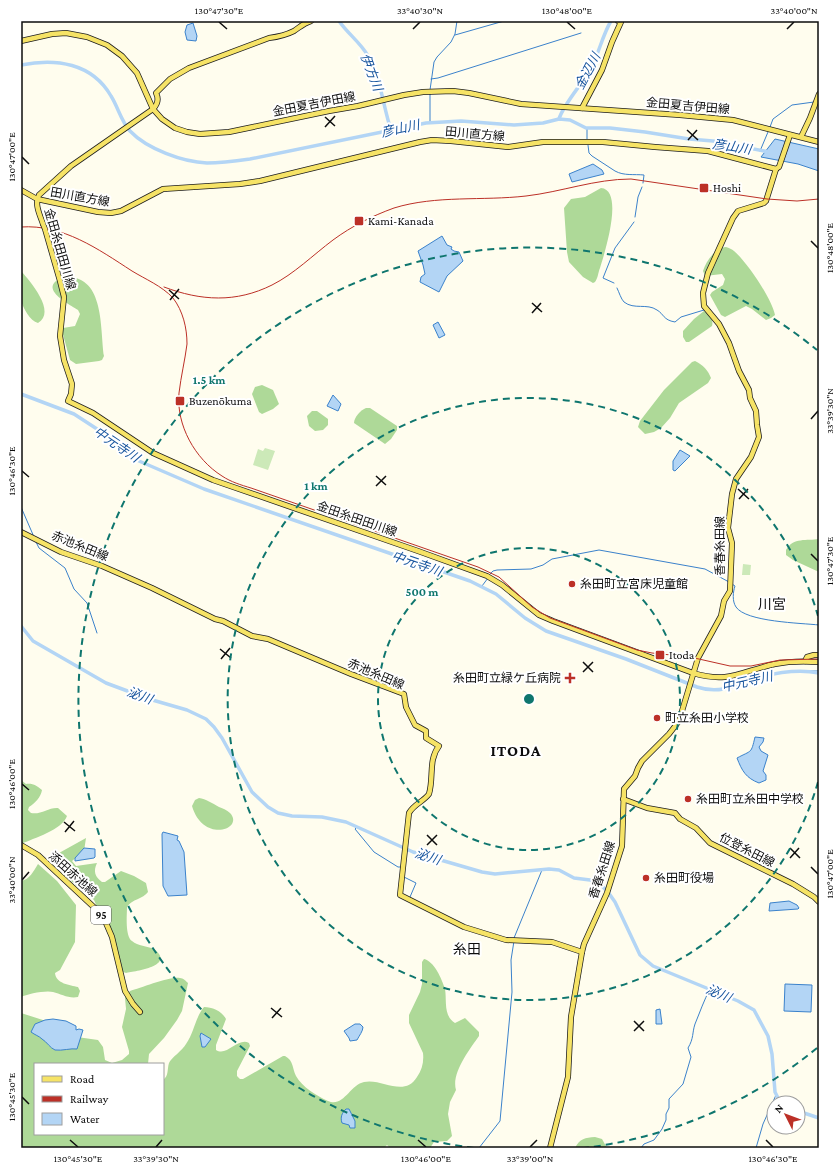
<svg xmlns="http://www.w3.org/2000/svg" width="840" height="1169" font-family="'Crimson Pro','Noto Sans JP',serif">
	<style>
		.green { fill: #cce9b8 }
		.forest { fill: #aed998 }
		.water { fill: #b3d5f5; stroke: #3b82cb }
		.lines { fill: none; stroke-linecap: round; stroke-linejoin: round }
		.stream { stroke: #3b82cb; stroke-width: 1 }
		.river { stroke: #b3d5f5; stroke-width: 3.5 }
		.major-casing { stroke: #1e1e1e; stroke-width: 6 }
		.major { stroke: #f6e366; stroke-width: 4.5 }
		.rail { stroke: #bc3027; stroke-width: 1 }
		.major-bridge-casing { stroke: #1e1e1e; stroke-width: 6; stroke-linecap: butt }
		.major-bridge { stroke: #f6e366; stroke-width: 4.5 }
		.ticks { fill: none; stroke: #0d0d0d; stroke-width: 1.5 }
		.ring { fill: none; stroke: #0f766e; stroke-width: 2; stroke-dasharray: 7 5 }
		.poi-dot { fill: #bc3027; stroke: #fff; stroke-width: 1.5 }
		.labels { text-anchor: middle; stroke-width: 4; stroke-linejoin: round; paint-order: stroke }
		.shield { fill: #fff; stroke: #565656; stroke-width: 1 }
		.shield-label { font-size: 11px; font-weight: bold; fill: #0d0d0d }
		.street-label { font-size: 12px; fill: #0d0d0d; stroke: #fff }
		.poi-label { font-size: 12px; fill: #0d0d0d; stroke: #fff; text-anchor: start }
		.water-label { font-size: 13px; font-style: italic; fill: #18559e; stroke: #fff }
		.quarter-label { font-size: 14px; fill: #0d0d0d; stroke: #fff }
		.district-label { font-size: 16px; font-weight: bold; letter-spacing: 1px; fill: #0d0d0d; stroke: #fff }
		.centre { fill: #0f766e; stroke: #fff; stroke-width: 2 }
		.ring-label { font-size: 12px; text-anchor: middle; font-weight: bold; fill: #0f766e; stroke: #fff; stroke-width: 4; stroke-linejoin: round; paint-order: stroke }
		.neatline { fill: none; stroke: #0d0d0d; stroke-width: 1.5 }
		.ticks-label { font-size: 10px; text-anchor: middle; fill: #0d0d0d }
	</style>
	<rect width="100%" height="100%" fill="#fffdee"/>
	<g class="green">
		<path d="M265 448 275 451 268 470 253 465 258 449 263 451Z"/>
		<path d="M743 564 751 565 750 575H742Z"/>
	</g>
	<g class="forest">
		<path d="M601 188C625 190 604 255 600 268 598 273 598 278 595 282L593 283 583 277 569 262 567 252 564 208 571 199 585 197Z"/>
		<path d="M726 247C729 248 732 249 734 251 747 262 772 299 775 315L771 318 766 320 752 309 746 306 725 317 721 315 710 295 712 292 723 285 725 279 722 274 705 276 703 271C706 261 715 248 726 247Z"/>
		<path d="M21 271C30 281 57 312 38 323 30 321 23 308 21 300 19 291 21 280 21 271Z"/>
		<path d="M64 277C105 274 100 328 104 356L102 360 99 361 76 364 70 360 62 331 63 328 75 326 80 314 78 310C67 303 36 287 64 277Z"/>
		<path d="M704 311C709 313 714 321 712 326L689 342H686L683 337V331L694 319Z"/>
		<path d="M695 361C703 365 708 370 711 378L708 383 679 403 670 418 661 428 654 432 645 434 638 427 640 421 664 390 692 362Z"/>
		<path d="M262 385 273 390 279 404 273 409 262 414 259 412 252 394 255 387Z"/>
		<path d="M366 408H370L397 426V430L391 439 385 444 354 423C354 417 361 410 366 408Z"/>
		<path d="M312 411H317L328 419V425L323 430 315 431 309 426 307 416Z"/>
		<path d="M819 539V572L793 560 786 555V550C793 537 807 541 819 539Z"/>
		<path d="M21 780 26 784C33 783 37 786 42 790 41 797 35 803 29 807L28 810 31 813C41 815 49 807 58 808L67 816C62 830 34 838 21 844Z"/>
		<path d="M199 798C206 799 212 803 219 807 222 808 227 810 230 813 245 829 203 844 192 806L195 800Z"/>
		<path d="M86 838 84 851 72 861 76 866 97 863C93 871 95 877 102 882H105L121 871 134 876 146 883 148 892C143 899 132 899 127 907 127 915 125 936 132 941 138 946 147 946 154 949 176 966 136 971 126 973L121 971 114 947 94 900 65 876 59 853Z"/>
		<path d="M38 864 57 881 76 905 75 942 60 970 55 973C56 984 70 985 78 987L80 991 78 997C69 999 61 994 53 992 46 990 27 994 21 997V881C30 879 33 872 38 864Z"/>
		<path d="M424 959C434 961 442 979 445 989 447 1000 443 1016 455 1023L465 1018 479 1032V1036C470 1049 451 1073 456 1090L450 1102 448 1114 452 1136 447 1141 434 1142 430 1148H390L387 1145 384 1148H21V1013L46 1021 77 1037 98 1040 103 1047 105 1060 112 1063 122 1060 129 1054V1051L122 1027 126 1009 125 998 126 995 130 991C141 988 170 976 180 978 183 978 186 981 188 983L182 1011 177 1020 164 1038 149 1054 148 1064H35V1134H163V1080C169 1076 167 1069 169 1063 171 1058 183 1050 186 1044 194 1033 195 1018 204 1007 212 1007 222 1011 226 1019L216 1045V1050C227 1057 238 1037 249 1043L250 1046 237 1071V1076L240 1079H243L283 1056H285C294 1061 292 1068 296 1076 302 1087 317 1096 328 1101 343 1108 350 1085 364 1082 382 1078 404 1098 417 1077 422 1070 424 1062 423 1053L409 1023V1015L420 992 422 984V962Z"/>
		<path d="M595 1137 602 1139 607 1148H575C580 1138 585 1138 595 1137Z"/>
	</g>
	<g class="water">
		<path d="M193 23 197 36 196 41 187 40 185 32 187 25Z"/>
		<path d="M775 139 819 149V171L798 164 761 157Z"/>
		<path d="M593 164 602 170 604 174 572 182 569 174Z"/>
		<path d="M442 236 447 245 452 247 451 249 454 251 459 252 463 261 447 276 439 292 420 282 421 277 425 274 423 265 418 251Z"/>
		<path d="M438 322 445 335 439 338 433 325Z"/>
		<path d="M333 395 341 404 338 411 327 406Z"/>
		<path d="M680 450 690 456 675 471 673 470V461Z"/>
		<path d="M755 737 764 738 763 742 759 747 761 751 768 755 763 771 766 775V780L759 783C746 778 742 771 737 758 752 750 751 754 755 737Z"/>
		<path d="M163 832 178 836 177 840 179 841 184 852 187 895 168 896 163 886 162 834Z"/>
		<path d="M84 848 95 849V857L94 858 75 861V858Z"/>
		<path d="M789 901 797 905 799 908 798 909 769 911 770 903Z"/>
		<path d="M785 984 812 985 811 1012 784 1011Z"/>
		<path d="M660 1009 662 1024H656V1010Z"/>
		<path d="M53 1019 66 1021 76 1026V1030L79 1029 83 1030 77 1049C71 1048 62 1051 55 1050 50 1048 47 1042 42 1039 39 1036 35 1035 31 1032L35 1024 45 1020Z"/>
		<path d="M355 1024H360L363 1027C363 1031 359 1036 357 1040L350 1041 349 1038 344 1031Z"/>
		<path d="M201 1033 211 1039 205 1047H202L200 1036Z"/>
		<path d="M346 1109H349L355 1121V1128H350L349 1125 342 1123C340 1117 342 1113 346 1109Z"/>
	</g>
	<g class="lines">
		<g class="stream">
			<path d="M455 35 504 21"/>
			<path d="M431 79 438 78 581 33"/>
			<path d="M430 90 434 62 437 57 451 42 455 34 457 21"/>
			<path d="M430 93V122"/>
			<path d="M770 127 773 119 792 105 814 102"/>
			<path d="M587 128V139"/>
			<path d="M588 145 589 153 592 156 615 171C624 176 634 174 644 175L643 183"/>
			<path d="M760 151 768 132"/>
			<path d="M635 217 638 197 642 187"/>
			<path d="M614 283 603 278 615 248 634 222"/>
			<path d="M617 288C619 292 621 299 624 302 634 310 647 303 657 310 664 314 663 320 675 322L681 317 704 310"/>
			<path d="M21 507 34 537"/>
			<path d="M36 542 39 548 65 568 74 589 87 603 97 633"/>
			<path d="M489 575 493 571 497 570 531 569 543 565 552 559 599 550 705 569 729 582"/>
			<path d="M732 584 735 586C733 592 732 601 736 607 746 622 801 623 819 625"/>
			<path d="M482 586 488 578"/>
			<path d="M810 671H819"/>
			<path d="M357 827 355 829 374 852 398 867H402"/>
			<path d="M404 877 416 883 410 897"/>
			<path d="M514 938 542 870"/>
			<path d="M479 1148 500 1121 512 992 511 960 514 941"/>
			<path d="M641 1148 644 1144 654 1140 662 1129 666 1120V1114L669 1108V1099L683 1084 691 1057 688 1048C694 1038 692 1033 695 1024 700 1012 704 1000 710 989"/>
			<path d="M756 1148 763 1124 776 1095"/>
		</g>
		<g class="river">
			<path d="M339 21C348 34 361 43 368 56 381 79 383 106 391 130"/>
			<path d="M21 65C56 58 92 63 111 96 118 107 121 121 130 131 147 149 183 162 207 163 221 163 236 161 250 159L426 123 461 121 514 125 543 123 559 119 570 120 586 128H610L645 132 689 139 713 141 769 152"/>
			<path d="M559 119C563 105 582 84 590 70 599 54 602 36 611 21"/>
			<path d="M21 394 74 414 97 429 123 451 139 461 204 489 470 581 496 594 525 618 546 631 626 659 697 687C721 695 739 684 760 677 779 672 800 669 819 673"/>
			<path d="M21 626 33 641 106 683 149 699 187 710 206 719 214 727 222 738 252 792 268 807 278 813 292 816 322 817 346 822 413 852 482 872 495 874 549 869 559 870 574 878 590 880 600 884 608 892 615 902 640 955 653 966 738 1001 754 1010 768 1036 772 1054 775 1092 778 1098 784 1103"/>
			<path d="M798 1111 819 1118"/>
		</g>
		<defs>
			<g id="major">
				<path d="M21 41 52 34 66 33 87 37 107 45 122 56 137 73 153 109 162 119 175 128 187 132 200 134 229 132 329 111 358 106 404 95 423 92 453 91 469 93 521 104 680 115 733 120 819 142"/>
				<path d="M582 108 602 70 612 42 621 22 618 21"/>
				<path d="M801 137 810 118 819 94"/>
				<path d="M21 190 37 199 98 212 111 213 121 211 163 189 240 184 260 181 420 142 432 140 451 141 508 147 543 142H603L655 147 708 151 776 169 779 167 790 135"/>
				<path d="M43 224C40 215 34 204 39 195L71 166 153 109C158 104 159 99 156 93L170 79 189 68 269 38C277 37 286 35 294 31 300 27 304 23 311 21"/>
				<path d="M45 229 60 281 64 297 60 336 64 360 72 384 71 394 68 401 93 413 153 453 213 480 418 551 487 576 502 585 539 615 553 621 693 673C729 684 742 671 775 664 790 661 804 661 819 662"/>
				<path d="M21 532 61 552 102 566 152 588 215 619 223 621 252 636 268 639 351 674 404 694 406 707 415 725 426 731V738L439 746C428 760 434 777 429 794 423 802 414 804 409 813L400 895 464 927 506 940 552 942 582 952"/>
				<path d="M805 661 807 657 814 655H819"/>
				<path d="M623 799 647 808 675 813 680 819 696 828 710 843 793 884 814 897 819 902"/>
				<path d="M21 845 38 855 98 911 106 923 112 937 125 991 133 1004 140 1012"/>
				<path d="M550 1148 568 1077 571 1017 582 952 584 944 607 893 622 846 624 789 635 776 638 768 642 761 669 734 679 721 698 658 721 616 724 601 730 591 732 543 728 528 732 494 736 479 751 457 759 437 757 425 756 411 750 398 749 390 739 371 729 343 719 324 704 306 703 293 708 273 733 218 738 211 764 203 766 201 776 169"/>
			</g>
		</defs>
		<use href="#major" class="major-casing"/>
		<use href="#major" class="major"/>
		<g class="rail">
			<path d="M21 227C63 224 98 249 132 271 145 279 162 286 173 298 183 311 187 328 187 344 185 360 181 376 179 393 176 425 195 459 222 476 231 482 241 485 251 488L478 567 499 577 532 607 550 618 637 650 652 653 690 657 730 666H751L780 660 819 659"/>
			<path d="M164 287C201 301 236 303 272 285 294 274 313 255 333 240 352 226 372 216 394 208 436 195 483 201 526 196 561 192 595 179 631 179L767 199 797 201 819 199"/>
		</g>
		<defs>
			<path id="major-bridge" d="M43 224 45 229"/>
		</defs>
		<use href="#major-bridge" class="major-bridge-casing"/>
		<use href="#major-bridge" class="major-bridge"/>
	</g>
	<path class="ticks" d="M219 22 227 29M567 22 575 29M413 29 420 22M787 29 794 22M325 117 335 126M325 127 335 116M687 130 698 140M688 140 697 130M22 157 29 164M811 241 818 248M169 290 179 299M170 300 179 289M532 303 542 312M532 313 541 303M811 419 818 411M22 471 29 477M376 476 386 485M376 486 386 476M738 489 749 499M739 499 748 489M811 554 818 561M220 649 231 658M221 659 230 648M583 662 593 672M583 672 593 662M22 784 29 790M64 822 75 831M65 832 74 821M427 835 437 845M427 845 437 835M790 848 800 858M790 858 799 848M811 867 818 874M22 880 29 872M271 1008 282 1017M272 1018 281 1008M634 1021 644 1031M634 1031 644 1021M22 1097 29 1104M70 1140 78 1147M418 1140 426 1147M766 1140 773 1147M156 1147 162 1140M530 1147 537 1140"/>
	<g class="ring">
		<circle cx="529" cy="699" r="151"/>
		<path d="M818 782A301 301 0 1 1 818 616"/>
		<path d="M817 1048A452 452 0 0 1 584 1148M474 1148A452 452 0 1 1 817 350"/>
	</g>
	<g class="poi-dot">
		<rect x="699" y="183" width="10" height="10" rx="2"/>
		<rect x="354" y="216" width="10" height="10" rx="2"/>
		<rect x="175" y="396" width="10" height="10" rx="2"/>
		<circle cx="572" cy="584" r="4"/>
		<rect x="655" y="650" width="10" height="10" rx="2"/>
		<path d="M568 672h4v4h4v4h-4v4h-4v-4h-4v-4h4z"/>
		<circle cx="657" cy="718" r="4"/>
		<circle cx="688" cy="799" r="4"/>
		<circle cx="646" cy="878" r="4"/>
	</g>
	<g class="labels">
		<rect class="shield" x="91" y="906" width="20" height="18" rx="3"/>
		<g class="shield-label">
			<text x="101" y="919">95</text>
		</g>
		<g class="street-label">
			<text transform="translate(314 104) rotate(-11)" y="4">金田夏吉伊田線</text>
			<text transform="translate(688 106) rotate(5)" y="4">金田夏吉伊田線</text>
			<text transform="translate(475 134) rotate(5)" y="4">田川直方線</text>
			<text transform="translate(80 197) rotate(10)" y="4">田川直方線</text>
			<text transform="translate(60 249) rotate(74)" y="4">金田糸田田川線</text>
			<text transform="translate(357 519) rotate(19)" y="4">金田糸田田川線</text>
			<text transform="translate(80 546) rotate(22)" y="4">赤池糸田線</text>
			<text transform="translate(720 546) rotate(-90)" y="4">香春糸田線</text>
			<text transform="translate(376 674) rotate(23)" y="4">赤池糸田線</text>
			<text transform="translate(747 850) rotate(27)" y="4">位登糸田線</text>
			<text transform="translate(602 870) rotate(-72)" y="4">香春糸田線</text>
			<text transform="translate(73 874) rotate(42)" y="4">添田赤池線</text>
		</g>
		<g class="poi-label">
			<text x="713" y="192">Hoshi</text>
			<text x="368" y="225">Kami-Kanada</text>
			<text x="189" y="405">Buzenōkuma</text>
			<text x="580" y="588">糸田町立宮床児童館</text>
			<text x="669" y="659">Itoda</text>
			<text x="561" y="682" text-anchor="end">糸田町立緑ケ丘病院</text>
			<text x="665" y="722">町立糸田小学校</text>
			<text x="696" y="803">糸田町立糸田中学校</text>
			<text x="654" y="882">糸田町役場</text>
		</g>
		<g class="water-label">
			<text transform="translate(587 71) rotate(-62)" y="5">金辺川</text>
			<text transform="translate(372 72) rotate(69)" y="5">伊方川</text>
			<text transform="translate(400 128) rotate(-12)" y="5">彦山川</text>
			<text transform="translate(732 146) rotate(9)" y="5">彦山川</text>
			<text transform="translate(117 444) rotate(34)" y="5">中元寺川</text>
			<text transform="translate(417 563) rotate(19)" y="5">中元寺川</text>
			<text transform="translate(747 681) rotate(-13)" y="5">中元寺川</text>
			<text transform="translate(140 695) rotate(20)" y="5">泌川</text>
			<text transform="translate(428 856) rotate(18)" y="5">泌川</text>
			<text transform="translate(719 993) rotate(23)" y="5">泌川</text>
		</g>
		<g class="quarter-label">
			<text x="772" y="609">川宮</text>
			<text x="467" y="954">糸田</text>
		</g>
		<g class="district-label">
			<text x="516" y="756">ITODA</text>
		</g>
	</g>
	<circle cx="529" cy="699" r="6" class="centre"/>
	<g class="ring-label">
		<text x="209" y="384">1.5 km</text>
		<text x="316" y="490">1 km</text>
		<text x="422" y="596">500 m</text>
	</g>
	<rect width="840" height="1169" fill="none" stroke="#ffffff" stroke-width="44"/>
	<rect x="34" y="1063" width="130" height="72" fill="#ffffff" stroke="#9e9e9e"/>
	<rect x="42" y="1076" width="20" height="6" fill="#f6e366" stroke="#9e9e9e"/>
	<text x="70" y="1083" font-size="12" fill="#0d0d0d">Road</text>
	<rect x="42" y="1096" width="20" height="6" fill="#bc3027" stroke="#9e9e9e"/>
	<text x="70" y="1103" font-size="12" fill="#0d0d0d">Railway</text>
	<rect x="42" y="1113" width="20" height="12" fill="#b3d5f5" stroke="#9e9e9e"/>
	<text x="70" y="1123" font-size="12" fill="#0d0d0d">Water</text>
	<g transform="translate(786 1115) rotate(312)"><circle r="19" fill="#ffffff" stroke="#9e9e9e"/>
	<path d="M0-3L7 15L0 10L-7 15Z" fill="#bc3027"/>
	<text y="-6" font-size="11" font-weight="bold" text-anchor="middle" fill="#0d0d0d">N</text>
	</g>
	<rect x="22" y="22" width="796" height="1125" class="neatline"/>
	<g class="ticks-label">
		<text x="219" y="14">130°47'30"E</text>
		<text x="420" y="14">33°40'30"N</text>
		<text x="567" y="14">130°48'00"E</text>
		<text x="794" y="14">33°40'00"N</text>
		<text transform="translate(11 157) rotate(-90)" y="4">130°47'00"E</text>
		<text transform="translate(829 248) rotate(-90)" y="4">130°48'00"E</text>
		<text transform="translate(829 411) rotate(-90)" y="4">33°39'30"N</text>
		<text transform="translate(11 471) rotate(-90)" y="4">130°46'30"E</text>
		<text transform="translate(829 561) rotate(-90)" y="4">130°47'30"E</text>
		<text transform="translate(11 784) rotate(-90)" y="4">130°46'00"E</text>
		<text transform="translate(829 874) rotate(-90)" y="4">130°47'00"E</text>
		<text transform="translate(11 880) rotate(-90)" y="4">33°40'00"N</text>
		<text transform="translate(11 1097) rotate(-90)" y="4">130°45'30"E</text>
		<text x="78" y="1162">130°45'30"E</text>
		<text x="156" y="1162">33°39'30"N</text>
		<text x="426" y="1162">130°46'00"E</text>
		<text x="530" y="1162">33°39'00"N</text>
		<text x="773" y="1162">130°46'30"E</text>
	</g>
</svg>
